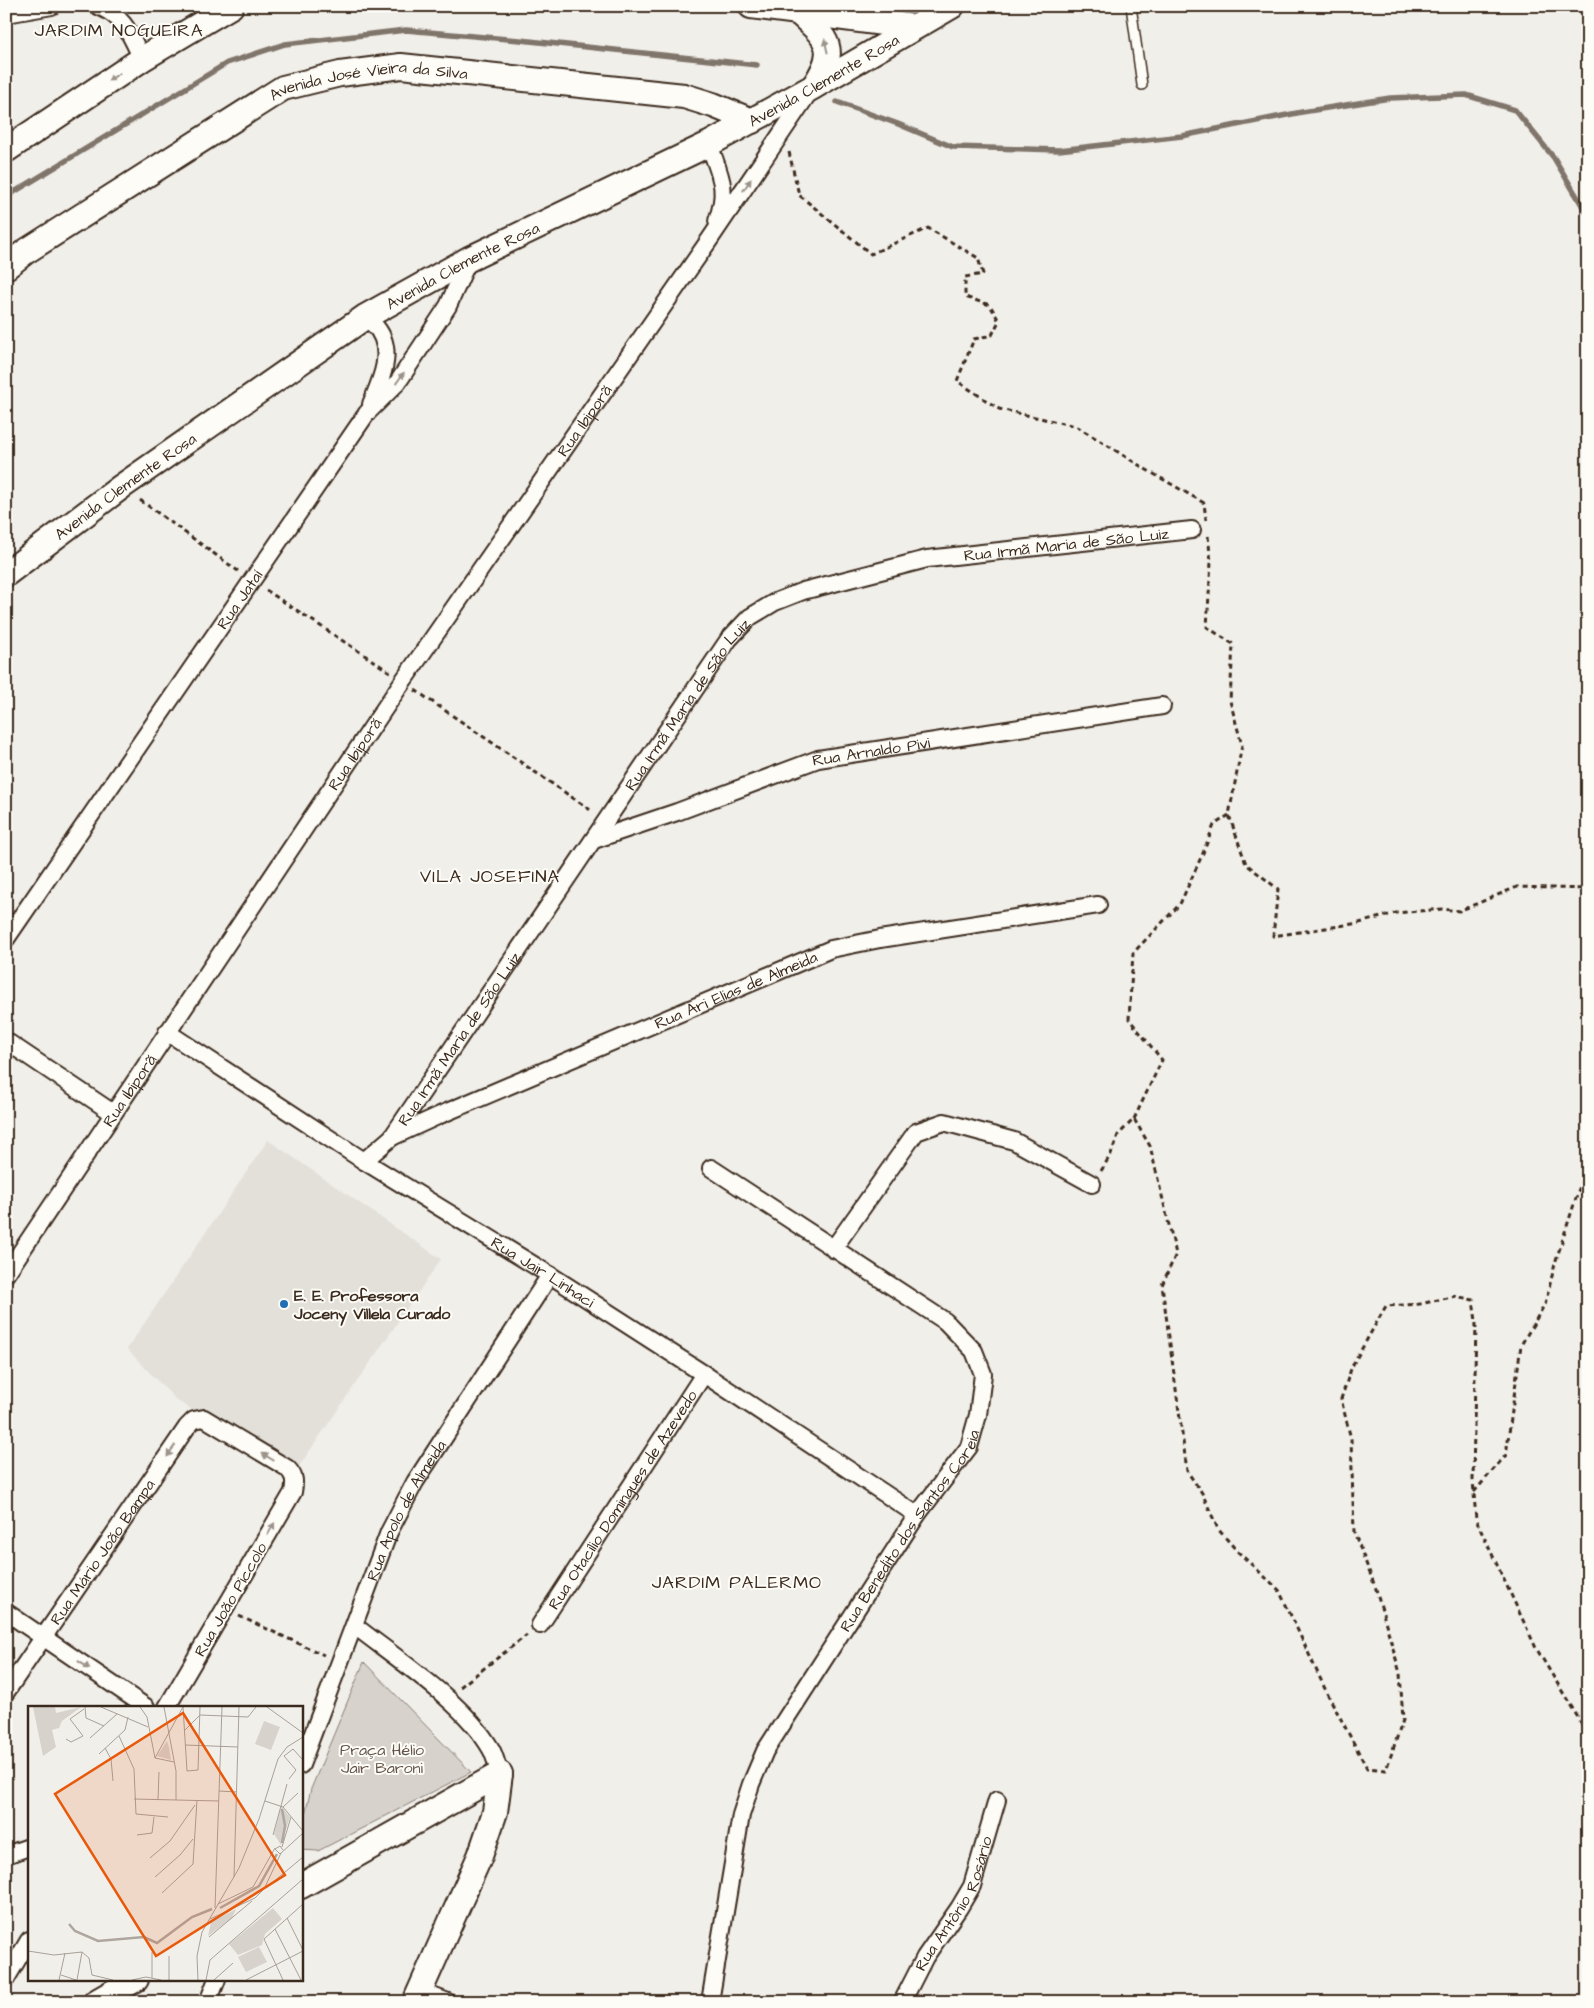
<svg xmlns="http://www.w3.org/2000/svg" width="1594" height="2008" font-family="'Architects Daughter',sans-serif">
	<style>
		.built { fill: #e3e0da }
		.green { fill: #d7d2cc; stroke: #897e75 }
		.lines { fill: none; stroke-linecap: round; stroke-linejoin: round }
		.stream { stroke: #80746b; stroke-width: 5.5 }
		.lane-casing { stroke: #3b2a1e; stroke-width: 12 }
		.street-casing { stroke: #3b2a1e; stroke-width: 20 }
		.secondary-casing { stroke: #3b2a1e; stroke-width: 28 }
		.path { stroke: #3b2a1e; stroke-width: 3; stroke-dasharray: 5 4; stroke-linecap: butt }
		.lane { stroke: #fdfcf7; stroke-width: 9 }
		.street { stroke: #fdfcf7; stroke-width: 16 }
		.secondary { stroke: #fdfcf7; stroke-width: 24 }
		.oneway { fill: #9c938a }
		.poi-dot { fill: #1f6fb2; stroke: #fdfcf7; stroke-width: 2 }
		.labels { text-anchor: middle; stroke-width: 4; stroke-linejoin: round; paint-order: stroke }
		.street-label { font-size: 16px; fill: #3b2a1e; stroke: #fdfcf7 }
		.poi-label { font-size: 16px; font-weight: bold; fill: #3b2a1e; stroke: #fdfcf7; text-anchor: start }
		.park-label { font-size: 16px; fill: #62544a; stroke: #fdfcf7 }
		.neighbourhood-label { font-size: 18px; letter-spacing: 1px; fill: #3b2a1e; stroke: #fdfcf7 }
		.inset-river { fill: none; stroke: #aea69f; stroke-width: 2.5 }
		.inset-road { fill: none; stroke: #a8a098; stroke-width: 1 }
		.view { fill: #e8590c; fill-opacity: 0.15; stroke: #e8590c; stroke-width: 2.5 }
		.inset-edge { fill: none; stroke: #3b2a1e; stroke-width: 2.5 }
	</style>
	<rect width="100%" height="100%" fill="#f1efea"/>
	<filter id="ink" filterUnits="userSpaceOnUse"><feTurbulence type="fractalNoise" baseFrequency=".02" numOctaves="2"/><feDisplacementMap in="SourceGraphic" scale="10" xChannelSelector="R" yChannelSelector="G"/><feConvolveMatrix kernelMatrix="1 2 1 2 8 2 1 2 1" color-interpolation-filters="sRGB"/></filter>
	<g filter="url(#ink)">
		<path class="built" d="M268 1140 441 1259 298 1468 177 1401 127 1349Z"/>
		<path class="green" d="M364 1662 471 1772 318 1851 301 1850V1831L311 1789Z"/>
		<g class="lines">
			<g class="stream">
				<path d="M837 102 898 124 953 147 1059 150 1182 136 1302 112 1390 98 1466 95 1515 110 1554 158 1588 215"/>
				<path d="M6 197 227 63 285 44 406 30 520 40 757 65"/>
			</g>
			<defs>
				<path id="lane" d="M1131 6 1142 85"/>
				<g id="street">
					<path d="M98 6C125 17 130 34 142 59"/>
					<path d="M6 14 52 6"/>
					<path d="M709 144C720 176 729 188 717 221"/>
					<path d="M365 317C370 321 376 326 379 331 394 354 380 382 371 404"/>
					<path id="s1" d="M594 840 677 812 818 759 1162 706"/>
					<path id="s2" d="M6 939 367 413 398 382 448 306 469 259"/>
					<path id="s3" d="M167 1032 364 1161 550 1275 704 1374 917 1515"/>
					<path d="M6 1041 113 1113"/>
					<path id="s4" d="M392 1137 440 1115 831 949 880 939 1098 905"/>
					<path id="s5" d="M364 1161 392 1137 729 639 750 617 775 602 803 591 927 559 1192 530"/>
					<path d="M833 1249 916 1132 944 1122 1014 1141 1092 1184"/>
					<path id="s6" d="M6 1274 403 681 710 239 810 91"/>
					<path d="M6 1612 146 1707"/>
					<path id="s7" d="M540 1625 704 1374"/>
					<path d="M355 1626C397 1659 465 1703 491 1749 495 1756 497 1766 500 1774"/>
					<path id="s8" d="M6 1692 187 1427 194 1420 204 1418 287 1468C295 1476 295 1481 293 1492L167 1707"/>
					<path id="s9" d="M301 1765 389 1532 415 1482 550 1275"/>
					<path d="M6 1855 29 1847"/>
					<path d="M6 1979 29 1940"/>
					<path d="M419 1991 448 2002"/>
					<path d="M208 2002 217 1979"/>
					<path id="s10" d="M710 2002 741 1815 751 1784 765 1751 917 1515 969 1447 978 1415 983 1374 974 1351 945 1321 711 1168"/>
					<path id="s11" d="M902 2002 925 1957 959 1908 972 1886 997 1800"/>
				</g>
				<g id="secondary">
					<path d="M751 6 914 27"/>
					<path d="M799 13C828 39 839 49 814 86"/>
					<path d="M6 150 142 59 231 6"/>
					<path id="s12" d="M6 267 25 252 283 88 340 74 401 66 684 96 713 105 752 121"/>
					<path id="s13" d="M6 574 121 487 365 317 469 259 709 144 813 87 952 6"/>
					<path d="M301 1886 500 1774"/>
					<path d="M96 2002 136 1979"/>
					<path d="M415 2002 480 1856 495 1812 500 1774"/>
				</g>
			</defs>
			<use href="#lane" class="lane-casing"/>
			<use href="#street" class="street-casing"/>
			<use href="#secondary" class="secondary-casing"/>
			<g class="path">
				<path d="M789 152 799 195 871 254 928 228 978 258 983 274 965 277V297L990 305 999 321 992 335 974 339 957 381 999 409 1076 426 1147 470 1204 503 1206 520"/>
				<path d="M140 500 238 571"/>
				<path d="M1208 536 1211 562 1207 627 1233 644 1230 701 1242 745 1229 815 1246 864 1278 889 1273 936 1359 923 1396 913 1442 909 1459 911 1517 887 1588 889"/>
				<path d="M266 590 390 672"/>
				<path d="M415 690 592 811"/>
				<path d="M1134 1119 1162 1060 1129 1019 1133 953 1180 904 1203 853 1214 825 1229 815"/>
				<path d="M1101 1171 1111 1154 1118 1135 1134 1119 1150 1146 1176 1254 1162 1285 1187 1471 1202 1493 1218 1529 1237 1551 1279 1590 1327 1693 1367 1768 1386 1770 1403 1720 1400 1673 1376 1589 1354 1532 1351 1439 1341 1399 1352 1366 1386 1306 1420 1304 1456 1296 1473 1300 1476 1321 1473 1480 1476 1520 1536 1648 1588 1734"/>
				<path d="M1474 1492 1506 1455 1521 1345 1545 1304 1556 1260 1588 1161"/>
				<path d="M239 1616 324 1655"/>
				<path d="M460 1687 527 1635"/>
			</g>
			<use href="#lane" class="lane"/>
			<use href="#street" class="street"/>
			<use href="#secondary" class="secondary"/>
		</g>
		<defs><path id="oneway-solid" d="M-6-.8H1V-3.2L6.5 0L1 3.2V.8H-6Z" transform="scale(1.25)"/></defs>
		<g class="oneway">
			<use href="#oneway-solid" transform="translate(826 46) rotate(-103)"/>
			<use href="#oneway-solid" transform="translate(114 77) rotate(146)"/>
			<use href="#oneway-solid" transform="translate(747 185) rotate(-56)"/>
			<use href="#oneway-solid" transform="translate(400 378) rotate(-54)"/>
			<use href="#oneway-solid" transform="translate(171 1451) rotate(124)"/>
			<use href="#oneway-solid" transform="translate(268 1457) rotate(-148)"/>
			<use href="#oneway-solid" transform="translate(271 1529) rotate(-60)"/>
			<use href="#oneway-solid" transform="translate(84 1665) rotate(34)"/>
		</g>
	</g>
	<circle class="poi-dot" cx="284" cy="1304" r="5"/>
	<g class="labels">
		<g class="street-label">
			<text dy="6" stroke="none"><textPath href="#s13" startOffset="958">Avenida Clemente Rosa</textPath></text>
			<text dy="6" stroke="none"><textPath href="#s12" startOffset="416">Avenida José Vieira da Silva</textPath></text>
			<text dy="6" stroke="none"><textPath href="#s13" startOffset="552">Avenida Clemente Rosa</textPath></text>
			<text dy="6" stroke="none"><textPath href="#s6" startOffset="1031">Rua Ibiporã</textPath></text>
			<text dy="6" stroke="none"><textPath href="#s13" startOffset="148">Avenida Clemente Rosa</textPath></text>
			<text dy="6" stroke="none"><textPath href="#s5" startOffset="996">Rua Irmã Maria de São Luiz</textPath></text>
			<text dy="6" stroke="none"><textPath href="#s2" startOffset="412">Rua Jataí</textPath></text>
			<text dy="6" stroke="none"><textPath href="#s5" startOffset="561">Rua Irmã Maria de São Luiz</textPath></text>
			<text dy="6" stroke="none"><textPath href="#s1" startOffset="292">Rua Arnaldo Pivi</textPath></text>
			<text dy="6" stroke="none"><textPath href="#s6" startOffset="626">Rua Ibiporã</textPath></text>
			<text dy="6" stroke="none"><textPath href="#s4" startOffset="374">Rua Ari Elias de Almeida</textPath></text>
			<text dy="6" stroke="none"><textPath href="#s5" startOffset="156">Rua Irmã Maria de São Luiz</textPath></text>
			<text dy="6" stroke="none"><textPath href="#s6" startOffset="221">Rua Ibiporã</textPath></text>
			<text dy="6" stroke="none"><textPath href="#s3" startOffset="446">Rua Jair Linhaci</textPath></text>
			<text dy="6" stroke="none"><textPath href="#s7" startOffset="150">Rua Otacílio Domingues de Azevedo</textPath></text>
			<text dy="6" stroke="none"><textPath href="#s9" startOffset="276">Rua Apolo de Almeida</textPath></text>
			<text dy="6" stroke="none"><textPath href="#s10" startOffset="522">Rua Benedito dos Santos Coreia</textPath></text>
			<text dy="6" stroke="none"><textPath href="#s8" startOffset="170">Rua Mário João Bampa</textPath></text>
			<text transform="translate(230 1599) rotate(-60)" y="6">Rua João Piccolo</text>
			<text dy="6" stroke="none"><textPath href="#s11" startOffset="112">Rua Antônio Rosário</textPath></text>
		</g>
		<g class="poi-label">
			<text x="294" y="1301">E. E. Professora<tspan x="294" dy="18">Joceny Villela Curado</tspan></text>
		</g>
		<g class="park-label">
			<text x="382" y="1755">Praça Hélio<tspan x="382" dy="18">Jair Baroni</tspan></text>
		</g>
		<g class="neighbourhood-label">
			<text x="119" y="36">JARDIM NOGUEIRA</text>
			<text x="490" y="882">VILA JOSEFINA</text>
			<text x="737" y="1588">JARDIM PALERMO</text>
		</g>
	</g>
	<g transform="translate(28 1706)">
		<rect width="275" height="275" fill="#f1efea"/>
		<path d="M5 1H27L28 7 53 1 34 15 31 22 24 24 28 41 15 50ZM236 15 252 21 243 44 227 38ZM139 35 141 41 143 54 129 50ZM253 100 262 111 253 139 246 128ZM245 202 254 213 237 228 234 239 210 249 201 238ZM208 203 204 212 180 230 183 216ZM231 241 239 256 218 266 210 251Z" fill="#d7d2cc"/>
		<path class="inset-river" d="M254 137 257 120 254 103M192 202 231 180 249 148M41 218 47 225 70 235 116 231 129 237 164 211 184 203"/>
		<path class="inset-road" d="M57 1 58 12 76 20M73 1 120 21M112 1 119 11 127 52 146 56M136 1 148 65V94M155 1 159 65 170 64 172 1M239 1 275 27M157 24 172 9 220 11 228 1M91 30 106 63 108 108 140 111M62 32 89 8M38 33 43 36 55 30 42 13 56 3M157 39 210 41M77 42 83 53 85 75M71 48 97 24 100 11M127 52 155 1M261 73 268 64 256 50 265 43 275 54M191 85 209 86M106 93 191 95M130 94 131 66M237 95 255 101 275 125M255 101 270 87M109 129 124 127 126 111M245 129 259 78M254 141 263 111M255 144 252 140 247 143 252 148 275 127M122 152 142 135 167 99M127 171 152 149 165 133M206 171 211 1M238 182 275 151M134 187 165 158 169 94M190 198 225 181 247 142M187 202 194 1M259 212 275 244M182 213 227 192 236 183 253 147M247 223 273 274M181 231 224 195M0 245 26 249 54 246 61 252 64 269 85 274M33 269 48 274M124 272V246M31 274 37 247M49 274 54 246M104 274 118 271 133 274M141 274V250M170 274 169 250 174 226 211 162 231 113 250 53 259 41 275 31M178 274 182 254 275 173M186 274 205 257M218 274 275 245M255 274 236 233 275 198"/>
		<path class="view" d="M155 7 257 169 128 250 27 88Z"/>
		<rect width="275" height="275" class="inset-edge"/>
	</g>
	<rect width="1594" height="2008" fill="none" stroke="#fdfcf7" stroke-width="25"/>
	<rect x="12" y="12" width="1569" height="1983" fill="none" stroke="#3b2a1e" stroke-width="2" filter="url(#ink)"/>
</svg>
